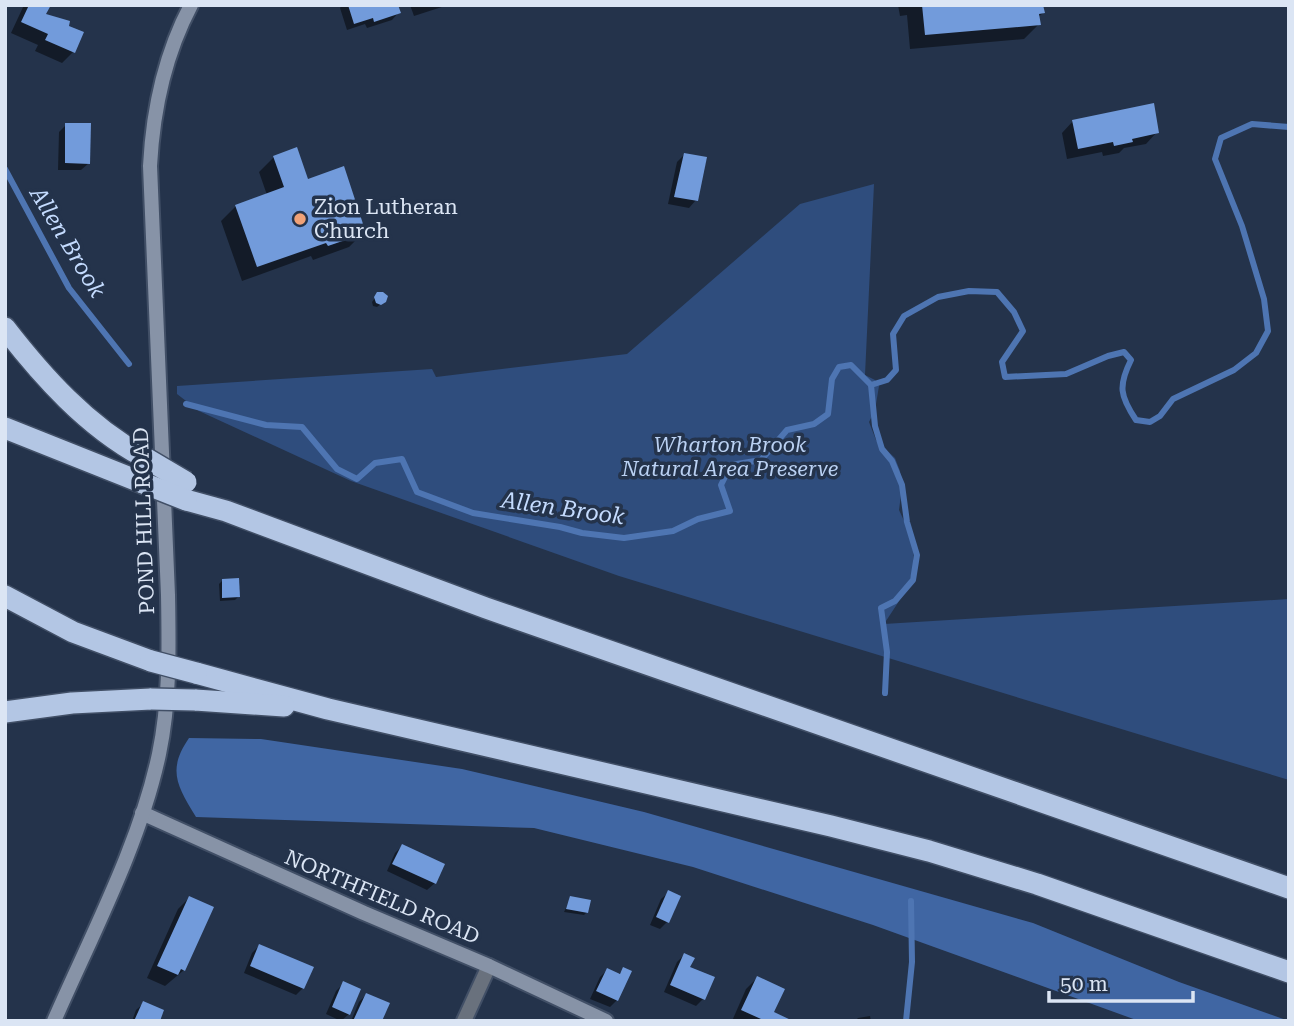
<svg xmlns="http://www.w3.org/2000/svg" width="1294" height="1026" font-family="'Roboto Serif',serif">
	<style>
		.green { fill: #2f4d7d }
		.forest { fill: #4066a3 }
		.shadow { fill: #0007 }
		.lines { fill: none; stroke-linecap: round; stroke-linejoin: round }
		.stream { stroke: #4e75b2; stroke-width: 6 }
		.building { fill: #729bdb }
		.street-casing { stroke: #414f66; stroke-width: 18 }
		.secondary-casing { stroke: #414f66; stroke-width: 18 }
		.highway-casing { stroke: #414f66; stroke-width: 24 }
		.street { stroke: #69717d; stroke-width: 14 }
		.secondary { stroke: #8793a7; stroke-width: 14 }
		.highway { stroke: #b3c6e4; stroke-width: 21 }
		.highway-bridge-casing { stroke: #414f66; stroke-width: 24; stroke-linecap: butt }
		.highway-bridge { stroke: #b3c6e4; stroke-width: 21 }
		.poi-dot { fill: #f0a278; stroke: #24334b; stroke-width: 2.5 }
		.labels { text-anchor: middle; stroke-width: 7; stroke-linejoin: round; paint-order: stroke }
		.poi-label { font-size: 21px; fill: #dbe5f4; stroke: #24334b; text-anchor: start }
		.park-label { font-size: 21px; font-style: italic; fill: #bad1f3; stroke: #24334b }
		.street-label { font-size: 21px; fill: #dbe5f4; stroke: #24334b }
		.water-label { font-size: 23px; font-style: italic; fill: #c4dbfe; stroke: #24334b }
	</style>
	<rect width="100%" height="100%" fill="#24334b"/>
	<path class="green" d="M874 184 865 375 875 380 879 386 875 410 869 422 876 440 895 458 900 471 902 487 899 510 912 538 914 549 913 569 907 589 884 624 1289 599V780L619 576 351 481 199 411 177 394V386L432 369 436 377 627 354 800 204Z"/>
	<path class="forest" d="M189 738 261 739 462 769 644 812 1033 923 1179 982 1289 1021H1139L873 925 693 867 534 828 196 817C177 786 167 770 189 738Z"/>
	<g class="shadow">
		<path d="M24 5H49L44 15 73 52 62 63 35 51 38 45 11 33Z"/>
		<path d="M342 5H396L399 12 392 20 367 28 365 24 347 30 340 8Z"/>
		<path d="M410 5H448L414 16Z"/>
		<path d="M898 5H1041L1043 13 1038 17 1039 24 1024 39 910 49 907 15 900 16Z"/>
		<path d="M1073 121 1157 132 1146 144 1124 148 1119 153 1103 156 1102 152 1067 159 1062 133Z"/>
		<path d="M66 125 89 163 81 170H58L59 132Z"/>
		<path d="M684 155 696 200 689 208 668 204 677 162Z"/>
		<path d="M274 157 307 181 364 232 349 247 313 260 311 256 242 281 221 221 236 206 267 195 259 172Z"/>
		<path d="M375 298 385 301 377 307 373 306 372 302Z"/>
		<path d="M222 581 238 597 235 600 220 601 219 584Z"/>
		<path d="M402 846 435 883 427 890 387 871 395 853Z"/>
		<path d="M669 892 667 922 660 929 650 925 661 899Z"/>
		<path d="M189 898 212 908 184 970 165 986 147 978 178 909Z"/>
		<path d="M571 898 587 912 584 915 564 912Z"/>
		<path d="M259 946 303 988 296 995 244 973 252 953Z"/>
		<path d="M684 955 703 999 696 1006 664 992 677 962Z"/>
		<path d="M624 969 617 1000 610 1007 590 999 600 977 607 970 618 975Z"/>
		<path d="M757 978 772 1013 789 1021H732L746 989Z"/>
		<path d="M343 984 349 1014 341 1021 326 1014 336 991Z"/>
		<path d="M366 995 380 1021H351L359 1002Z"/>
		<path d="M144 1003 158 1021H132L136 1010Z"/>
		<path d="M870 1016 871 1021H855L858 1018Z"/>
	</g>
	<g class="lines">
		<g class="stream">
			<path d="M5 169 69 288 129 364"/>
			<path d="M871 385 875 426 882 449 892 461 902 485 907 522 917 555 913 580 895 601 881 608 887 652 885 693"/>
			<path d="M186 404 266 425 302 427 337 469 357 479 375 463 402 459 417 492 473 513 560 527 582 533 624 538 673 531 698 519 730 511 721 485 731 465 761 460 787 430 814 424 828 414 832 379 839 367 851 365 871 385 887 380 896 370 893 334 904 316 938 297 969 291 997 292 1014 312 1023 331 1002 362 1005 377 1066 374 1108 356 1124 352 1131 360C1118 386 1120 396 1136 420L1150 422 1160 416 1173 399 1234 370 1256 353 1268 331 1264 299 1242 226 1215 159 1221 138 1252 124 1289 127"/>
			<path d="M906 1021 912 962 911 901"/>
		</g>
	</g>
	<g class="building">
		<path d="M29 5H51L46 14 70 21 69 26 84 32 75 53 45 40 48 34 21 22Z"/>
		<path d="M348 5H398L401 13 374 22 373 18 354 24Z"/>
		<path d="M922 5H1043L1045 13 1039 14 1041 25 925 35Z"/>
		<path d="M1154 103 1159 133 1132 139 1133 142 1114 146 1113 142 1078 149 1072 120Z"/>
		<path d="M65 123H91L90 164 65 163Z"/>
		<path d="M297 147 308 179 344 166 366 233 328 246 326 243 257 267 235 205 284 187 273 156Z"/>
		<path d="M684 153 707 157 698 201 674 197Z"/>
		<path d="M377 292H383L388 296 386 302 381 305 376 303 374 297Z"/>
		<path d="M239 578 240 597 222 598V579Z"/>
		<path d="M402 844 445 864 436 884 392 864Z"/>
		<path d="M668 890 681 896 669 923 656 917Z"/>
		<path d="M189 896 214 907 185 971 181 969 178 975 157 966Z"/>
		<path d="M570 896 591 900 588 913 566 909Z"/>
		<path d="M259 944 314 967 304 989 250 966Z"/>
		<path d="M684 953 695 958 690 967 715 977 705 1000 670 985Z"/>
		<path d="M623 967 632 971 618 1001 596 991 607 968 620 974Z"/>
		<path d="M757 976 785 989 774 1012 793 1021H760L761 1019 741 1010Z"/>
		<path d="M343 981 361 989 350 1015 332 1007Z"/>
		<path d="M366 993 390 1003 382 1021H353Z"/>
		<path d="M143 1001 164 1010 160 1021H134Z"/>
	</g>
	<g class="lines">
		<defs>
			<path id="street" d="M464 1021 489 966"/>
			<g id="secondary">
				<path d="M142 813 364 913 489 966 606 1021"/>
				<path d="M54 1021C91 936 140 844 159 754 170 702 169 648 168 595L150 166C153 109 164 56 191 5"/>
			</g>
			<g id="highway">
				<path d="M5 328C43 377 87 426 142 456"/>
				<path d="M5 428 143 483"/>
				<path d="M186 500 226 511 486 608 1289 888"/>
				<path d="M5 596 73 632 151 661"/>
				<path d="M196 673 328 709 831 826 929 851 1037 884 1289 972"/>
				<path d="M195 700 284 706"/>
				<path d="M5 712 72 703 151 699"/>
			</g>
		</defs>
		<use href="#street" class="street-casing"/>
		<use href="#secondary" class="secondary-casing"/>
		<use href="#highway" class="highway-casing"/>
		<use href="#street" class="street"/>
		<use href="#secondary" class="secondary"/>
		<use href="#highway" class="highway"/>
		<defs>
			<g id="highway-bridge">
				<path d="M142 456 186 482"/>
				<path d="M143 483 186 500"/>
				<path d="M151 661 196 673"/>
				<path d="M151 699 195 700"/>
			</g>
		</defs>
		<use href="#highway-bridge" class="highway-bridge-casing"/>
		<use href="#highway-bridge" class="highway-bridge"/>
	</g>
	<circle class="poi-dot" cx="300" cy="219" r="7"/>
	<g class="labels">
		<g class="poi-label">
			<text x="314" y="214">Zion Lutheran<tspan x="314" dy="24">Church</tspan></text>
		</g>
		<g class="park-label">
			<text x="730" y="452">Wharton Brook<tspan x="730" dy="24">Natural Area Preserve</tspan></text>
		</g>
		<g class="street-label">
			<text transform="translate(144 521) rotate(-92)" y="7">POND HILL ROAD</text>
			<text transform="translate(382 897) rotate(23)" y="7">NORTHFIELD ROAD</text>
		</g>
		<g class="water-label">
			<text transform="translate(68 242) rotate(59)" y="8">Allen Brook</text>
			<text transform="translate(563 508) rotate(8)" y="8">Allen Brook</text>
		</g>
	</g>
	<rect width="1294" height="1026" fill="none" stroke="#dbe5f4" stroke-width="14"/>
	<path d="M1049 991v10h144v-10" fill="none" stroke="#dbe5f4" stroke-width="3.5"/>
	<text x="1060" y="991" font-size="21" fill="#dbe5f4" stroke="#24334b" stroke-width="5" paint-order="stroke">50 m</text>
</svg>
